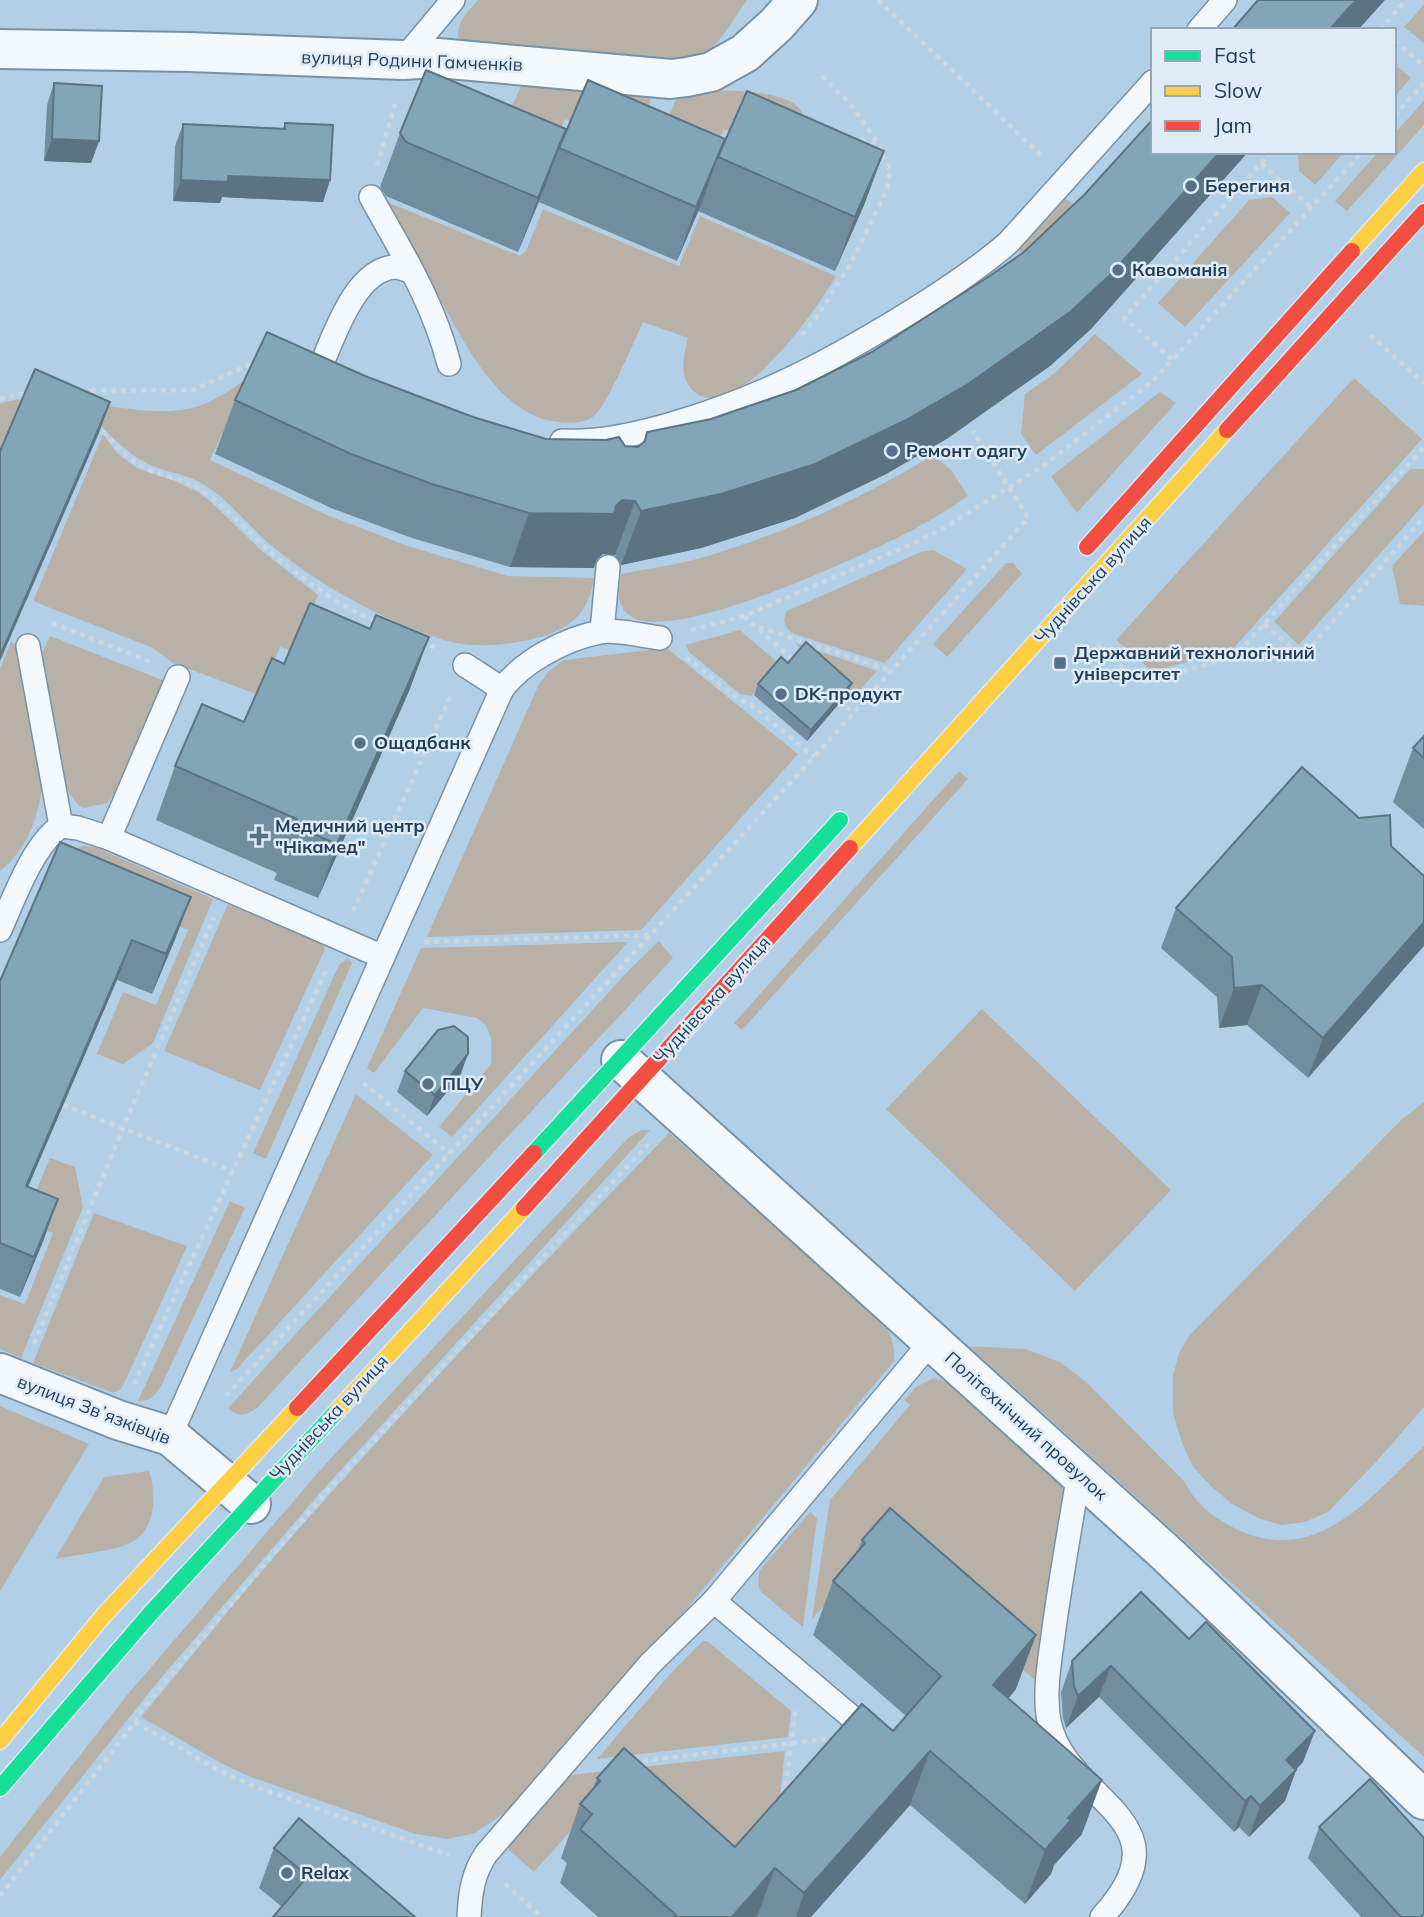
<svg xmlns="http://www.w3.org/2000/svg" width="1424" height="1917" font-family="Mulish,sans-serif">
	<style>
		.green { fill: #b8b1a8 }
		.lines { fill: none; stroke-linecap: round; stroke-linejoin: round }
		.lane-casing { stroke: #7791a6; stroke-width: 26 }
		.street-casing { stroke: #7791a6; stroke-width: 42 }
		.fast-casing { stroke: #dce9f5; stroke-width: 19 }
		.slow-casing { stroke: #dce9f5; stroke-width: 19 }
		.jam-casing { stroke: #dce9f5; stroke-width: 19 }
		.path { stroke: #ccd6df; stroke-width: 4.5; stroke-dasharray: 5 5; stroke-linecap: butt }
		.lane { stroke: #f3f8fc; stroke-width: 23 }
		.street { stroke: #f3f8fc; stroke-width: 38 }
		.fast { stroke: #16e098; stroke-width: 16 }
		.slow { stroke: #ffcf43; stroke-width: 16 }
		.jam { stroke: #f24e42; stroke-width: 16 }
		.wall { fill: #718e9e }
		.shaded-wall { fill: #5c7481 }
		.building { fill: #83a5b8; stroke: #5c7481; stroke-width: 2 }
		.poi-dot { fill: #55718a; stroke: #dfecf8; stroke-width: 2.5 }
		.labels { text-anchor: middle; stroke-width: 5; stroke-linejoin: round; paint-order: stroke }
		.street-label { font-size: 18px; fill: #233f57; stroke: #dfecf8 }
		.poi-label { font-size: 18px; font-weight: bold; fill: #233f57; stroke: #dfecf8; text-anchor: start }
	</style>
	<rect width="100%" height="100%" fill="#b2cfe8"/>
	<g class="green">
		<path d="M478 0H747C730 24 718 50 690 63L462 46C451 27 465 15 478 0Z"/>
		<path d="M1424 5V43L1404 27Z"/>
		<path d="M1394 64 1411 78 1394 97Z"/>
		<path d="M525 77 651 94 650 103 632 146 565 119 544 170 493 149Z"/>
		<path d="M701 90C724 91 806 87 804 122 804 132 796 144 792 153L724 129 704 176 654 155 675 101 684 95Z"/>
		<path d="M1424 101V125L1347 211 1335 201 1378 152H1394V134Z"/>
		<path d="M1298 152H1344L1315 185 1299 171Z"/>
		<path d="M1064 197 1085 215 1035 266 1016 248Z"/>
		<path d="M1272 197 1290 213 1185 327 1158 303 1249 200Z"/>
		<path d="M382 200 520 256 526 251 543 209 679 266 700 216 836 276C819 306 737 425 696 393 678 379 683 357 688 338L643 322C635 339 606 408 594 416 583 424 572 423 559 422 498 417 463 339 436 292 419 262 400 231 382 200Z"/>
		<path d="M1095 334 1142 374 1036 455 1021 434 1025 394 1056 372Z"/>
		<path d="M267 363 247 380 210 460 327 515 408 546 508 576 594 578C589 613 570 630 536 638 513 644 486 647 462 644 440 641 418 631 397 622 349 601 306 575 266 541 245 522 228 499 203 484 183 472 158 472 139 459 119 446 94 418 76 401 115 406 160 418 199 406 223 398 247 378 267 363Z"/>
		<path d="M1354 378 1422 439 1231 651 1152 671 1116 640Z"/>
		<path d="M1160 392 1176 403 1077 513 1051 476Z"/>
		<path d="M21 399 0 448V403Z"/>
		<path d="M103 434 117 453 137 468 175 481 198 492 211 502 262 551 318 595 294 652 280 647 259 695 173 663 153 648 35 602 34 599Z"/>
		<path d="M933 455 952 471 968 496C949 509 930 521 909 532 861 556 677 643 632 617 615 607 619 590 621 574 651 568 682 564 711 555 789 531 863 498 933 455Z"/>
		<path d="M1410 469H1424V504L1299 645 1274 622Z"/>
		<path d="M1424 531V606L1400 604 1392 566Z"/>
		<path d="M933 550 967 569 885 663 794 634C785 628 781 621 787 611L921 552Z"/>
		<path d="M1006 563H1013L1022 574 947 657 933 644Z"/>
		<path d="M740 630 779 664 751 696 740 694 689 652 686 645Z"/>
		<path d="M50 636 165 681 115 793 107 803 84 808 78 805 69 793 62 773 41 655Z"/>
		<path d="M11 642 17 645 42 778C42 810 27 851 0 871V668Z"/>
		<path d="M795 643 877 671 854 697Z"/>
		<path d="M667 648 798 754 641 930 427 937 538 686 548 672 564 660Z"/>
		<path d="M959 771 968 779 742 1030 734 1023Z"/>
		<path d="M84 846 95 847 213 899 153 1043 123 1064 97 1054 123 992 156 1005 188 930 84 885 72 849Z"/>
		<path d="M228 904 322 943 325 949 260 1090 164 1051Z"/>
		<path d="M659 941 673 958 259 1406C249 1415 239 1419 228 1408L628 971Z"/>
		<path d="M628 942 452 1137 439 1127 491 1064V1039L486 1025 477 1018 423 1008 374 1073 367 1068 421 948Z"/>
		<path d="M348 958 352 963 266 1159 253 1153 339 965Z"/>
		<path d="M982 1009 1171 1190 1075 1291 886 1109Z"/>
		<path d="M356 1094 433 1155 237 1369 230 1372Z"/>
		<path d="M1424 1102V1407L1376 1462 1328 1512 1305 1522 1281 1525 1258 1518 1232 1504 1213 1488 1193 1467 1182 1443 1173 1413V1376L1179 1353 1189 1336 1400 1121Z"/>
		<path d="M641 1130H650L320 1493 156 1684 0 1880V1857L128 1694 322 1468 629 1137Z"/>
		<path d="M669 1133 883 1323C892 1336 895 1345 894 1361L673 1625 542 1774 507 1811 475 1833 448 1839 416 1834 248 1776 221 1763 141 1717C181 1670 219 1621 259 1574 391 1423 529 1277 669 1133Z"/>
		<path d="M50 1158 75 1167 83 1207 21 1358 0 1349V1295L25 1304 53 1233 23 1221Z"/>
		<path d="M230 1201 245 1208 162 1384C155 1396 152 1401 138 1401Z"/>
		<path d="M94 1213 187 1246 122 1388 114 1393 33 1363Z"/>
		<path d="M969 1346 1025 1349 1060 1362 1085 1381 1184 1481C1196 1505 1214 1518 1238 1530 1318 1567 1373 1495 1424 1446V1757Z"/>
		<path d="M934 1378 949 1383 1056 1477 1065 1489 1036 1681 1004 1653 869 1555 812 1619 830 1500 910 1405 905 1400 916 1387Z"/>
		<path d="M0 1406 89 1444 0 1591Z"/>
		<path d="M149 1471C157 1494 156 1531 130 1543 115 1551 74 1555 55 1559L104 1477Z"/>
		<path d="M810 1512 817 1518 803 1627 761 1592C757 1584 758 1579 760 1570Z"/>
		<path d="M703 1641H707L791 1711 788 1737 597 1759 670 1674Z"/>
		<path d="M785 1751 780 1797 714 1893 602 1795 534 1872 509 1850 508 1847 570 1775Z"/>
	</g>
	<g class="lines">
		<defs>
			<g id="lane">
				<path d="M1199 30 1225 0"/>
				<path d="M403 60 453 0"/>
				<path d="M371 197C402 253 433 301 449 364"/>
				<path d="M334 379 319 370C333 340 354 269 395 267 400 267 406 270 411 271"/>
				<path d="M562 441C598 443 638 434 672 424 758 399 823 365 899 319 937 296 974 272 1008 243L1153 82"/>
				<path d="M602 631 608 567"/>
				<path d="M28 646 61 826 78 828 109 838 383 957"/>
				<path d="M465 665 502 689"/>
				<path d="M109 838 178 677"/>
				<path d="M0 930C13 900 34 843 61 826"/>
				<path d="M170 1436 502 689C523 661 565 639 600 632 615 629 644 636 660 638"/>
				<path d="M1079 1473C1070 1528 1060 1582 1053 1636 1049 1664 1044 1694 1049 1721 1065 1803 1193 1818 1102 1917"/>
				<path d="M714 1601 855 1720"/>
				<path d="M469 1917C470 1894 473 1873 486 1854L650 1664 714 1601 931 1342"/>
			</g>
			<g id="street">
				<path d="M0 49 189 52 403 60 438 58 671 79 687 77 711 72 745 53 777 24 798 0"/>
				<path d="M621 1060 1168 1555 1424 1800"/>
				<path d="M0 1373 118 1420 170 1436 251 1504"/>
			</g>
			<g id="fast">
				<path d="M534 1153 840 820"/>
				<path d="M0 1788 150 1614 337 1411"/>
			</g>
			<g id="slow">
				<path d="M1352 251 1424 171"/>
				<path d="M850 848 1227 430"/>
				<path d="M337 1411 524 1208"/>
				<path d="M0 1741 104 1615 297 1408"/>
			</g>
			<g id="jam">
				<path d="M1227 430 1424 212"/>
				<path d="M1087 547 1352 251"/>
				<path d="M524 1208 850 848"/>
				<path d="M297 1408 534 1153"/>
			</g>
		</defs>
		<use href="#lane" class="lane-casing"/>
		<use href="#street" class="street-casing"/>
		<use href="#fast" class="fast-casing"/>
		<use href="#slow" class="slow-casing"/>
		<use href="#jam" class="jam-casing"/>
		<g class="path">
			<path d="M878 0 1043 157"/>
			<path d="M1380 30 1406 0"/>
			<path d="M1394 41 1424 66"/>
			<path d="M822 76 851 105 878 143"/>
			<path d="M1394 116 1424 83"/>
			<path d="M1261 164 1312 208"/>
			<path d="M377 166 396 100"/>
			<path d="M802 335 822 309 850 265 887 189 890 171 878 143 850 138"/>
			<path d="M1370 335 1424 383"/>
			<path d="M1172 359 1124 318 1271 152"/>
			<path d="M81 391 193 390 255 362"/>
			<path d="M0 399 30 392"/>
			<path d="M96 424C111 439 125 458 143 467 165 478 186 478 207 494 229 509 246 530 266 548 299 577 337 605 377 622"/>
			<path d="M744 616 795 662"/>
			<path d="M52 623 151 662"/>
			<path d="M1264 624 1293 649 1308 650 1424 517"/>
			<path d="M759 627 893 671"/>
			<path d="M691 630 744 616 914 543 946 527 1043 466 1153 381 1362 152"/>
			<path d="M421 641 438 649"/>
			<path d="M1097 645 1138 680 1145 682 1229 658 1238 653 1424 447"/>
			<path d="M686 657 737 698 751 705 814 757"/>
			<path d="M839 700 854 714"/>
			<path d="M353 911 451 695"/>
			<path d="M424 942 650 935"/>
			<path d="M363 1083 449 1153"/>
			<path d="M63 1105 233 1171"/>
			<path d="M34 1344 123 1128 214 917"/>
			<path d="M134 1384 328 966"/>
			<path d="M226 1396 814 757 1028 518 973 431"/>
			<path d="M135 1722 220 1771 256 1787 449 1855"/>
			<path d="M633 1762 826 1739"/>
			<path d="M785 1796 795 1711"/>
			<path d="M505 1884 542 1917"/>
			<path d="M0 1896 135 1722 138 1714 326 1492 652 1140"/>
		</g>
		<use href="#lane" class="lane"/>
		<use href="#street" class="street"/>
		<use href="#fast" class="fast"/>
		<use href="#slow" class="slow"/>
		<use href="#jam" class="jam"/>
	</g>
	<g class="wall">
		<path d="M54 83 99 141 91 163 44 161 47 105Z"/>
		<path d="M285 123 330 180 323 202 222 197 220 203 173 201 175 146 183 124 283 128Z"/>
		<path d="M566 129 725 139 884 151 864 205 835 271 698 211 700 205 677 261 539 202 544 189 518 252 386 196 380 187 400 133Z"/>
		<path d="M1153 152H1248L1091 329 1050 366 948 438 886 474 795 518 701 548 621 565 615 555 603 554 597 559 594 568 510 567 412 538 331 508 215 454 235 400 365 376 473 417 546 439 638 447 643 443 647 432 711 419 796 390 872 352 991 275 1024 252Z"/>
		<path d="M370 629 429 637 409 691 318 898 274 880 277 873 156 820 175 766 244 722 284 664Z"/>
		<path d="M788 663 848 693 807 741 754 695 758 684Z"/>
		<path d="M1424 736V829L1393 802 1413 748Z"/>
		<path d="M60 842 176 937 152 994 117 980 28 1187 44 1239 20 1297 0 1289V981Z"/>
		<path d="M1391 846 1424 876 1308 1078 1247 1025 1219 1028 1217 997 1161 948 1176 908Z"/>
		<path d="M405 1071 460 1076 427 1116 397 1092Z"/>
		<path d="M862 1540 1016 1689 1008 1699 1082 1834 1054 1865 1051 1874 1025 1904 910 1805 811 1917H598L560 1883 567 1863 561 1858 580 1804 593 1789 597 1778 735 1847 893 1731 906 1716 813 1635 833 1581 857 1553Z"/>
		<path d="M1141 1592 1303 1762 1296 1770 1285 1801 1249 1837 1239 1827 1234 1832 1099 1697 1066 1728 1063 1718 1061 1692 1072 1661Z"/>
		<path d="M1319 1827 1424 1917H1361L1308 1858Z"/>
		<path d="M274 1848 415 1917 282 1907 259 1888Z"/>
	</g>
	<g class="shaded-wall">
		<path d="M1356 0H1385L1358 30H1329Z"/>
		<path d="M566 129 544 189 518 252 538 198Z"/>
		<path d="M52 139 99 141 91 163 44 161Z"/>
		<path d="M884 151 864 205 835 271 855 217Z"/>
		<path d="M1220 152H1248L1091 329 1050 366 948 438 886 474 795 518 701 548 621 565 641 511Z"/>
		<path d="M718 157 701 205 677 261 696 207Z"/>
		<path d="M228 176 330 180 323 202 222 197 220 203 173 201 181 180Z"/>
		<path d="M110 402 99 433 0 661V656Z"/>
		<path d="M622 500 635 501 615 555 603 554 597 559 594 568 510 567 529 513 616 506Z"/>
		<path d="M429 637 409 691 318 898 337 844Z"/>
		<path d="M852 683 848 693 807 741 811 730Z"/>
		<path d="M191 897 176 937 152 994 166 954Z"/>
		<path d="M1424 922V946L1308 1078 1323 1038Z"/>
		<path d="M132 940 117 980 11 1226 26 1186Z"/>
		<path d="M1262 985 1247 1025 1219 1028 1234 988Z"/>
		<path d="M468 1054 460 1076 427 1116 435 1095Z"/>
		<path d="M58 1199 44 1239 20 1297 34 1257Z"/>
		<path d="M1036 1635 1016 1689 973 1739 993 1685Z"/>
		<path d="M1111 1666 1099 1697 1066 1728 1078 1696Z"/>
		<path d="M1315 1731 1303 1762 1275 1791 1286 1760Z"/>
		<path d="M930 1751 910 1805 811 1917H796L804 1893Z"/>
		<path d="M1296 1770 1285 1801 1249 1837 1260 1806Z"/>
		<path d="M1102 1780 1082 1834 1054 1865 1051 1874 1025 1904 1045 1850 1068 1818Z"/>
		<path d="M1251 1796 1239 1827 1234 1832 1245 1801Z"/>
		<path d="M775 1868 757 1917H732Z"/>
	</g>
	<g class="building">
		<path d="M1258 0H1356L1329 30H1232Z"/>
		<path d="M426 70 566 129 538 198 406 142 400 133Z"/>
		<path d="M588 80 725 139 696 207 559 148Z"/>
		<path d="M54 83 102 86 99 141 52 139Z"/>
		<path d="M747 91 884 151 855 217 718 157Z"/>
		<path d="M1153 119V152H1220L1110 275 1070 312 968 384 906 420 815 464 721 494 641 511 635 501 622 500 616 506 614 514 529 513 432 484 351 454 235 400 267 332 365 376 473 417 546 439 606 440 619 437 625 446 638 447 645 441 647 432 711 419 796 390 872 352 991 275 1024 252 1085 194Z"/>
		<path d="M285 123 333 125 330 180 228 176V182L181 180 183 124 285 129Z"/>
		<path d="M35 369 110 402 0 656V451Z"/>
		<path d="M310 603 370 629 376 615 429 637 337 844 294 826 297 819 175 766 202 704 244 722 272 658 284 664Z"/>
		<path d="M806 642 852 683 811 730 758 684 781 657 788 663Z"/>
		<path d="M1424 736V758L1413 748Z"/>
		<path d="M1302 767 1359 818 1390 815 1391 846 1424 876V922L1323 1038 1262 985 1234 988 1232 957 1176 908Z"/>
		<path d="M60 842 191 897 166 954 132 940 26 1186 58 1199 34 1257 0 1243V981Z"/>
		<path d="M454 1026 468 1037V1054L435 1095 405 1071 438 1030Z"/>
		<path d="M890 1508 1036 1635 993 1685 1102 1780 1068 1818 1071 1820 1045 1850 930 1751 804 1893 775 1868 732 1917H674L676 1915 580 1829 592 1814 580 1804 600 1781 597 1778 624 1748 735 1847 862 1704 893 1731 941 1676 833 1581 865 1543 862 1540Z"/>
		<path d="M1141 1592 1189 1639 1206 1622 1315 1731 1286 1760 1296 1770 1260 1806 1251 1796 1245 1801 1111 1666 1078 1696 1074 1686 1072 1661Z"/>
		<path d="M1370 1779 1424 1838V1914L1420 1917H1401L1319 1827Z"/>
		<path d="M299 1818 415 1917H273L308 1876 274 1848Z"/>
	</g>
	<g class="poi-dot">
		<circle cx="1191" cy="186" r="7"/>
		<circle cx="1118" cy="270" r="7"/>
		<circle cx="892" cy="451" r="7"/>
		<rect x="1053" y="656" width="14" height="14" rx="3.5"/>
		<circle cx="781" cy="694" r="7"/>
		<circle cx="360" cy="743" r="7"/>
		<path d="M255.5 825.5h7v7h7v7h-7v7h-7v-7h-7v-7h7z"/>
		<circle cx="428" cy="1084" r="7"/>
		<circle cx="287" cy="1873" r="7"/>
	</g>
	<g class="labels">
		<g class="street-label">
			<text transform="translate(412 61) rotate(2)" y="6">вулиця Родини Гамченків</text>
			<text transform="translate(1093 580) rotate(-48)" y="6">Чуднівська вулиця</text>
			<text transform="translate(712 1000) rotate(-48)" y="6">Чуднівська вулиця</text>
			<text transform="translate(94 1410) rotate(21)" y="6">вулиця Звʼязківців</text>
			<text transform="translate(329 1418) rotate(-47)" y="6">Чуднівська вулиця</text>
			<text transform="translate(1026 1426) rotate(42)" y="6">Політехнічний провулок</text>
		</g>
		<g class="poi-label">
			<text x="1205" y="192">Берегиня</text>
			<text x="1132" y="276">Кавоманія</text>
			<text x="906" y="457">Ремонт одягу</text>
			<text x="1074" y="659">Державний технологiчний<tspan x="1074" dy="21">університет</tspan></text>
			<text x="795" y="700">DK-продукт</text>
			<text x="374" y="749">Ощадбанк</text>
			<text x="275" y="832">Медичний центр<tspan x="275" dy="21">"Нікамед"</tspan></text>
			<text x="442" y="1090">ПЦУ</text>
			<text x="301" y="1879">Relax</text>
		</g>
	</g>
	<rect x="1151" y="28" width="245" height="126" fill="#dfecf8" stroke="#94a7b8" stroke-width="2"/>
	<rect x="1165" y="51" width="35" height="10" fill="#16e098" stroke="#94a7b8" stroke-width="2"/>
	<text x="1214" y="63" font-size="21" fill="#233f57">Fast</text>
	<rect x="1165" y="86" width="35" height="10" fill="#ffcf43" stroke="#94a7b8" stroke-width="2"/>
	<text x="1214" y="98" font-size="21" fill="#233f57">Slow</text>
	<rect x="1165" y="121" width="35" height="10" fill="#f24e42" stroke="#94a7b8" stroke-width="2"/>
	<text x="1214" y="133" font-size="21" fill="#233f57">Jam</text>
</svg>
